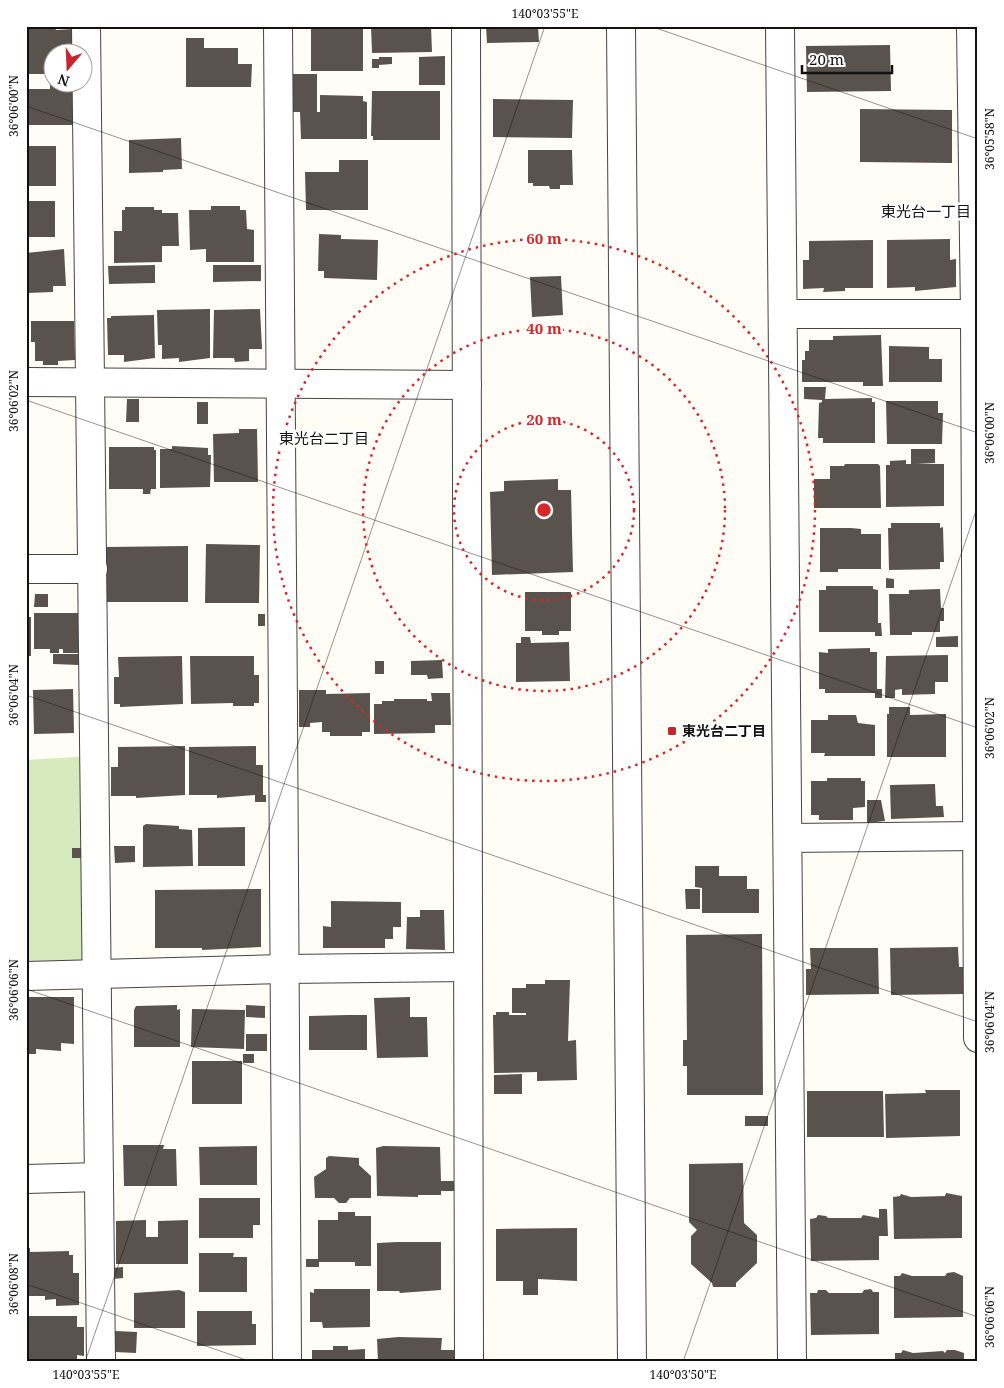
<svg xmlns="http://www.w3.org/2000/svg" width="1004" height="1388" font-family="'Noto Serif','Noto Sans JP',serif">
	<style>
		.green { fill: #d5ebbd }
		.building { fill: #5a524d }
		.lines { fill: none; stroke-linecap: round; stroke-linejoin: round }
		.minor-casing { stroke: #444; stroke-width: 30 }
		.tertiary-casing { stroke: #444; stroke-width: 30 }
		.minor { stroke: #fff; stroke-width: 28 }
		.tertiary { stroke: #fff; stroke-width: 28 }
		.ticks { fill: none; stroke: #111; stroke-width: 1; stroke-opacity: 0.45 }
		.ring { fill: none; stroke: #d62828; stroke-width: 2.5; stroke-dasharray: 2.5 5 }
		.poi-dot { fill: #c4262e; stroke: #fff; stroke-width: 2 }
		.labels { text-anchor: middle; stroke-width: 5; stroke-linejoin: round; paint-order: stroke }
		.poi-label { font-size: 14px; font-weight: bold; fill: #111; stroke: #fff; text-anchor: start }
		.neighbourhood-label { font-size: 15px; fill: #111; stroke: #fff }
		.centre { fill: #d62828; stroke: #fff; stroke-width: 2.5 }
		.ring-label { font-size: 15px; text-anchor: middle; font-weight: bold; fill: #d62828; stroke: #fff; stroke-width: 5; stroke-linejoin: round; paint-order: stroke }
		.neatline { fill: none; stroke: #111; stroke-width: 2 }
		.ticks-label { font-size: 12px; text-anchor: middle; fill: #111 }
	</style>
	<rect width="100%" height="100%" fill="#fffdf5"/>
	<path class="green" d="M94 756 97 975 26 976V760Z"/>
	<g class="building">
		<path d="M39 26 55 27 56 30 73 29V52H52V74H26V28Z"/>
		<rect x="311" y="26" width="52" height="45"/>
		<path d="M371 26H431L432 52 372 53Z"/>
		<path d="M486 26H538L539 42 487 43Z"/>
		<path d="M186 38H204V48H238V64H252L251 87H186Z"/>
		<path d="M890 45 891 91 807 92 806 46Z"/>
		<path d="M445 56V85H419V57Z"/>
		<path d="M379 57H392V64L379 65V68H372V59H379Z"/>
		<path d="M292 74H317V112H320V95L363 96V101L367 102V139H301L300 112H292Z"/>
		<path d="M50 85H74V125H26V89H50Z"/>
		<path d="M372 91H440V140H373V136H371Z"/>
		<path d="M493 99 573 100 572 138 493 137Z"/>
		<path d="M860 109 952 110V163L860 162Z"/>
		<path d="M181 138 182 169 163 170V172L129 173V140Z"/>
		<rect x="26" y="146" width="30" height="40"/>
		<path d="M528 150H572L573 185H560V189H550L549 186H533V183H528Z"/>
		<path d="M339 160H368V210H306L305 172H339Z"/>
		<rect x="26" y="201" width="29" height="36"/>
		<path d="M211 206H240V210H246L247 229 254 230V262H206V249L190 250 189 210H211Z"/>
		<path d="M125 207H154V210H162V213H178L179 246H162V262L114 263V231H122V210H125Z"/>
		<path d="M319 234 341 235V239L378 240 377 280 324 278V271H318Z"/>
		<path d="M950 239V260L956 259V287L915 291V287L887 288V240Z"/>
		<path d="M873 240V288H845V291L823 292 824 288 803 289V260H809V241Z"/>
		<path d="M64 249 66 286H53V292L27 293 26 253Z"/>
		<path d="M155 265V283L109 284 108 266Z"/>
		<path d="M213 265H261V281L213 282Z"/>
		<path d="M561 276 563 315 532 317 530 277Z"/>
		<path d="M210 309V358L179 362V358L162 359V345H158L157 310Z"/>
		<path d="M260 309 262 349H249V361L235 362 234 358H213L214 310Z"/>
		<path d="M154 315 155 358 124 362V355H108L107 318H111V316Z"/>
		<path d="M31 321H74L75 360 58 361V365H43V361H35V342H31Z"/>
		<path d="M881 335 883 386H863V382H802V360H805V351H809V340H833V336Z"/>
		<path d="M889 346 929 347V359H942V382H889Z"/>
		<path d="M804 387H826L825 399 872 398V402H875V443H823V438H818L819 403 822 402V400L804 399Z"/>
		<path d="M127 399H139V422H126Z"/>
		<path d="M886 401H938V413H943L942 444H887Z"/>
		<rect x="197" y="402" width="11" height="22"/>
		<path d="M239 429H257L258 482H214L213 434 239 433Z"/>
		<path d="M172 446 208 448V455H211L210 487 160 488V449H172Z"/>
		<path d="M109 447H154V450H156V489H151L150 494H143V489H109Z"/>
		<path d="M911 449H935V463L916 464H944V506L886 507V465H890V461L906 460V464H911Z"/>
		<path d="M845 464H878L880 466 881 508H814V479H830V466H844Z"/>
		<path d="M558 479V490H571L573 572 492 575 490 492 504 491V481Z"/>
		<path d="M891 523H940V528L943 527 944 562H940V569L889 570 888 528H891Z"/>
		<path d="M820 528H851L861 529V534H881V569H838V572H820Z"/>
		<path d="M206 544 260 545 259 603H205Z"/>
		<path d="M188 546V602H107L106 547Z"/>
		<path d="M886 578 894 579V588H886Z"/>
		<path d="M826 586H873V589L878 590V623H881L882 636H875V632H819V590H826Z"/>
		<path d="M940 589 941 608H944V621H940V632H912V635H890L889 594H909V590Z"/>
		<path d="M525 592H571V631H559V635H542V631H525Z"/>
		<path d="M35 594H48V607H34Z"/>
		<path d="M34 613H78V653H63V649H59V653H50V649H34Z"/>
		<rect x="258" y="614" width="7" height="12"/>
		<rect x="26" y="617" width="5" height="39"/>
		<path d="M958 636V647H936V637Z"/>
		<path d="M521 637H530L531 643 569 642 570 681 516 682V643H521Z"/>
		<path d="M870 648V652H877V689H882V698H875V693H825V689H819V652L828 653V649Z"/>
		<path d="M53 654H79V665L53 664Z"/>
		<path d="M948 655V682H935V694L902 695V689L895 690V698H885L886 656Z"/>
		<path d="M182 656 183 704 120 707V704H114V677H119L118 657Z"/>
		<path d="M190 656H254V675H259V703H254V706H233V703L191 704Z"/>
		<path d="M442 660 443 678 428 679 427 675H411V661Z"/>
		<rect x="375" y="661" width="9" height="13"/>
		<path d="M73 689 74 733 34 734 33 690Z"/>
		<path d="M299 690H326V694L370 693V732H362V736H330V732H322V722L310 723V727H299Z"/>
		<path d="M431 693H450L451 725H435V733L374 734V704H382V701H394V699H427V701H432Z"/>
		<path d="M889 707H910V715L946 714V757H887V714H889Z"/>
		<path d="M828 715H856L858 723 875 725V756H824L825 753H811V720H828Z"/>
		<path d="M185 746V795L136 798V796H111V767H118V747Z"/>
		<path d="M256 746V765H263V795H266V802H255V795L217 798V795H189V747Z"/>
		<path d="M827 778H861V781H865V807L853 808V820H819V815H811V781H827Z"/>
		<path d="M935 784 936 806H943L944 817 891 819 890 785Z"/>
		<path d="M867 800H881L885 821 867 823Z"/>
		<path d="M146 824 179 826V829L192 830 193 866 143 867V826Z"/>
		<path d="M245 827V866H198V828Z"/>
		<path d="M114 846H135V862L115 863Z"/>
		<rect x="72" y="848" width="9" height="10"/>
		<path d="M695 866H719V876H747V889H759V913H702V888L695 887Z"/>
		<path d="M261 889V947L202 950V948H155V890Z"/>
		<path d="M685 889H700V909H686Z"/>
		<path d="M331 901 401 902V927H393V939H385V948H323V926L331 927Z"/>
		<path d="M420 910H444L445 950 406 949 407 917H420Z"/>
		<path d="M762 934 763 1095H687V1066H683V1040H687L686 935Z"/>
		<path d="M958 947 959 967H963L964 994 891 995 890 948Z"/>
		<path d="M810 948H878L879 994 806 995V969H811Z"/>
		<path d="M545 980H570L568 1041 576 1040 577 1080 537 1081V1072L494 1073 493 1015H496V1012H509V1015H526V1013H512V988H526V984H545Z"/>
		<path d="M26 997H74V1044L61 1043V1051L36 1049V1054H26Z"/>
		<path d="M410 997V1017H427L428 1057 377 1058 374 998Z"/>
		<path d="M177 1005V1010L180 1009V1047H134V1010L136 1006Z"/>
		<path d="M246 1005 265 1006V1018L246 1017Z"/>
		<path d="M192 1009 245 1010 244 1049 191 1047Z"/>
		<path d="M348 1015H367V1050H309V1016Z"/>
		<rect x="246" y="1034" width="21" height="17"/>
		<rect x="243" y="1054" width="11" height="9"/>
		<rect x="192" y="1061" width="50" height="43"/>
		<path d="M522 1074V1094H494V1075Z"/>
		<path d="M925 1090H960V1136L886 1138 885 1094 926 1093Z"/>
		<path d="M807 1091H883L884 1137H807Z"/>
		<rect x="745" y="1116" width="23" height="10"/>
		<path d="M123 1145H164L163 1149H176L177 1186H124Z"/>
		<path d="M257 1146V1185H200L199 1147Z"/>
		<path d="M383 1146 440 1147 441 1181H454V1191H441V1195H418V1197L377 1196 376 1148Z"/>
		<path d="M329 1156 359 1158V1165L371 1176V1198H350L346 1203H339L334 1198H315L314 1177 326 1169V1158Z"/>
		<path d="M743 1163 744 1223 757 1235V1263L736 1283V1287H713L712 1283 691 1264V1236L697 1230 689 1222V1164Z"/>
		<path d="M946 1193 962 1196V1238L894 1239 893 1197 900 1196 901 1194 911 1197 945 1196Z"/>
		<path d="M199 1198H260V1225H253V1238H199Z"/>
		<path d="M879 1209H887L888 1236H879V1260L811 1261 810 1219 816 1218 818 1215 826 1216 828 1218H861L863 1215 879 1218Z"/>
		<path d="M338 1212H355V1216H371V1266H355V1262H319V1267H306V1259H318V1220H338Z"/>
		<path d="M146 1220V1237H158V1221L188 1220V1264H116V1221Z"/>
		<path d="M577 1228V1281L538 1279V1295H523V1281H496V1229Z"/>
		<path d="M397 1242H441V1290L400 1293 399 1291H377V1243Z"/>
		<path d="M30 1248V1252L69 1251V1255H73V1273H79V1305L56 1306V1299L45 1300V1296H26V1249Z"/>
		<path d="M199 1253H234L233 1257H247V1292H199Z"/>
		<path d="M123 1267V1278L113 1279 112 1268Z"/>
		<path d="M954 1272 963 1276V1317L894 1318V1276H900L902 1273 912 1276H945L947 1273Z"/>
		<path d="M314 1289H370V1327L323 1328 322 1322H310V1292L314 1293Z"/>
		<path d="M871 1289 873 1292H879V1334L811 1335 810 1293H817L818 1290H826L829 1293H862L864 1290Z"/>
		<path d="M179 1290 185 1292V1328H134V1293Z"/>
		<path d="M197 1311H252V1324H256V1345L197 1346Z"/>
		<path d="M26 1316H77V1327H84V1356L77 1355V1362H26Z"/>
		<path d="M115 1331 137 1332 136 1353 115 1352Z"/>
		<path d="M398 1337 442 1338 441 1350H455V1360L378 1362 377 1339Z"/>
		<path d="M333 1346H348V1350L365 1349V1362H312V1350H333Z"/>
		<path d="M903 1350 913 1353 943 1351 945 1353 947 1350H955L964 1353V1362H895V1353H901Z"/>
	</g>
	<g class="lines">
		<defs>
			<g id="minor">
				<path d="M86 26 101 1362"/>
				<path d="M278 26C284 471 282 917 287 1362"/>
				<path d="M971 26 975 314 978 1038"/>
				<path d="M783 314H978"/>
				<path d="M26 382 467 385"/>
				<path d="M26 569H93"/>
				<path d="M788 838 978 836"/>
				<path d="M26 976 283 969 468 967"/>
				<path d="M26 1179 99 1177"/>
			</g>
			<g id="tertiary">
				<path d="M466 26 469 1362"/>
				<path d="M621 26 632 1362"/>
				<path d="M780 26 792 1362"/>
			</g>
		</defs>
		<use href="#minor" class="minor-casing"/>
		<use href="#tertiary" class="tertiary-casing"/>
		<use href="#minor" class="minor"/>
		<use href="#tertiary" class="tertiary"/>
	</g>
	<path class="ticks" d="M650 26 978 139M26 106 978 433M26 400 978 728M26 695 978 1022M26 989 978 1317M26 1284 252 1362M85 1362 545 26M683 1362 978 505"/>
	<g class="ring">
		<circle cx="544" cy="510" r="90"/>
		<circle cx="544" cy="510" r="181"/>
		<circle cx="544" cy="510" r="271"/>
	</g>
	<rect class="poi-dot" x="667" y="726" width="10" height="10" rx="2.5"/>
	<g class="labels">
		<g class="poi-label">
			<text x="682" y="736">東光台二丁目</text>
		</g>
		<g class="neighbourhood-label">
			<text x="926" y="217">東光台一丁目</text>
			<text x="324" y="444">東光台二丁目</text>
		</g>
	</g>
	<circle cx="544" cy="510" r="8" class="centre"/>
	<g class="ring-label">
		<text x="544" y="244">60 m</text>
		<text x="544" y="334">40 m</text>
		<text x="544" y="425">20 m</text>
	</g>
	<rect width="1004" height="1388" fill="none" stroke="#ffffff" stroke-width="55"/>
	<g transform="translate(68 68) rotate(199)"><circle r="24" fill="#ffffff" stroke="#a0a0a0"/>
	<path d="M0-4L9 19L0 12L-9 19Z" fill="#c4262e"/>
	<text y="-8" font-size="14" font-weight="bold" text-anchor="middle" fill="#111111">N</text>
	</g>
	<path d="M802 65v8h90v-8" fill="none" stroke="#111111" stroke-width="2.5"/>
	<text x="809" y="65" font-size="15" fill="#111111" stroke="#ffffff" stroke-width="4" paint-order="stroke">20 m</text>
	<rect x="28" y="28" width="948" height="1332" class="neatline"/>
	<g class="ticks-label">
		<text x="545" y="18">140°03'55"E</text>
		<text transform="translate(14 106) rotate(-90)" y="4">36°06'00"N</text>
		<text transform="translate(990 139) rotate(-90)" y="4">36°05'58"N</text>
		<text transform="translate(14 401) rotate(-90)" y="4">36°06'02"N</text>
		<text transform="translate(990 433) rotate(-90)" y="4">36°06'00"N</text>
		<text transform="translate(14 695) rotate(-90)" y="4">36°06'04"N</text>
		<text transform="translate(990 728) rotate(-90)" y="4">36°06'02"N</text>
		<text transform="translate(14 990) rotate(-90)" y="4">36°06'06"N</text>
		<text transform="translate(990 1022) rotate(-90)" y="4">36°06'04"N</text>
		<text transform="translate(14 1284) rotate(-90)" y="4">36°06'08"N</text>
		<text transform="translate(990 1317) rotate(-90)" y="4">36°06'06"N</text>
		<text x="86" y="1379">140°03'55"E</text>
		<text x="683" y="1379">140°03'50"E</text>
	</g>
</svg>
